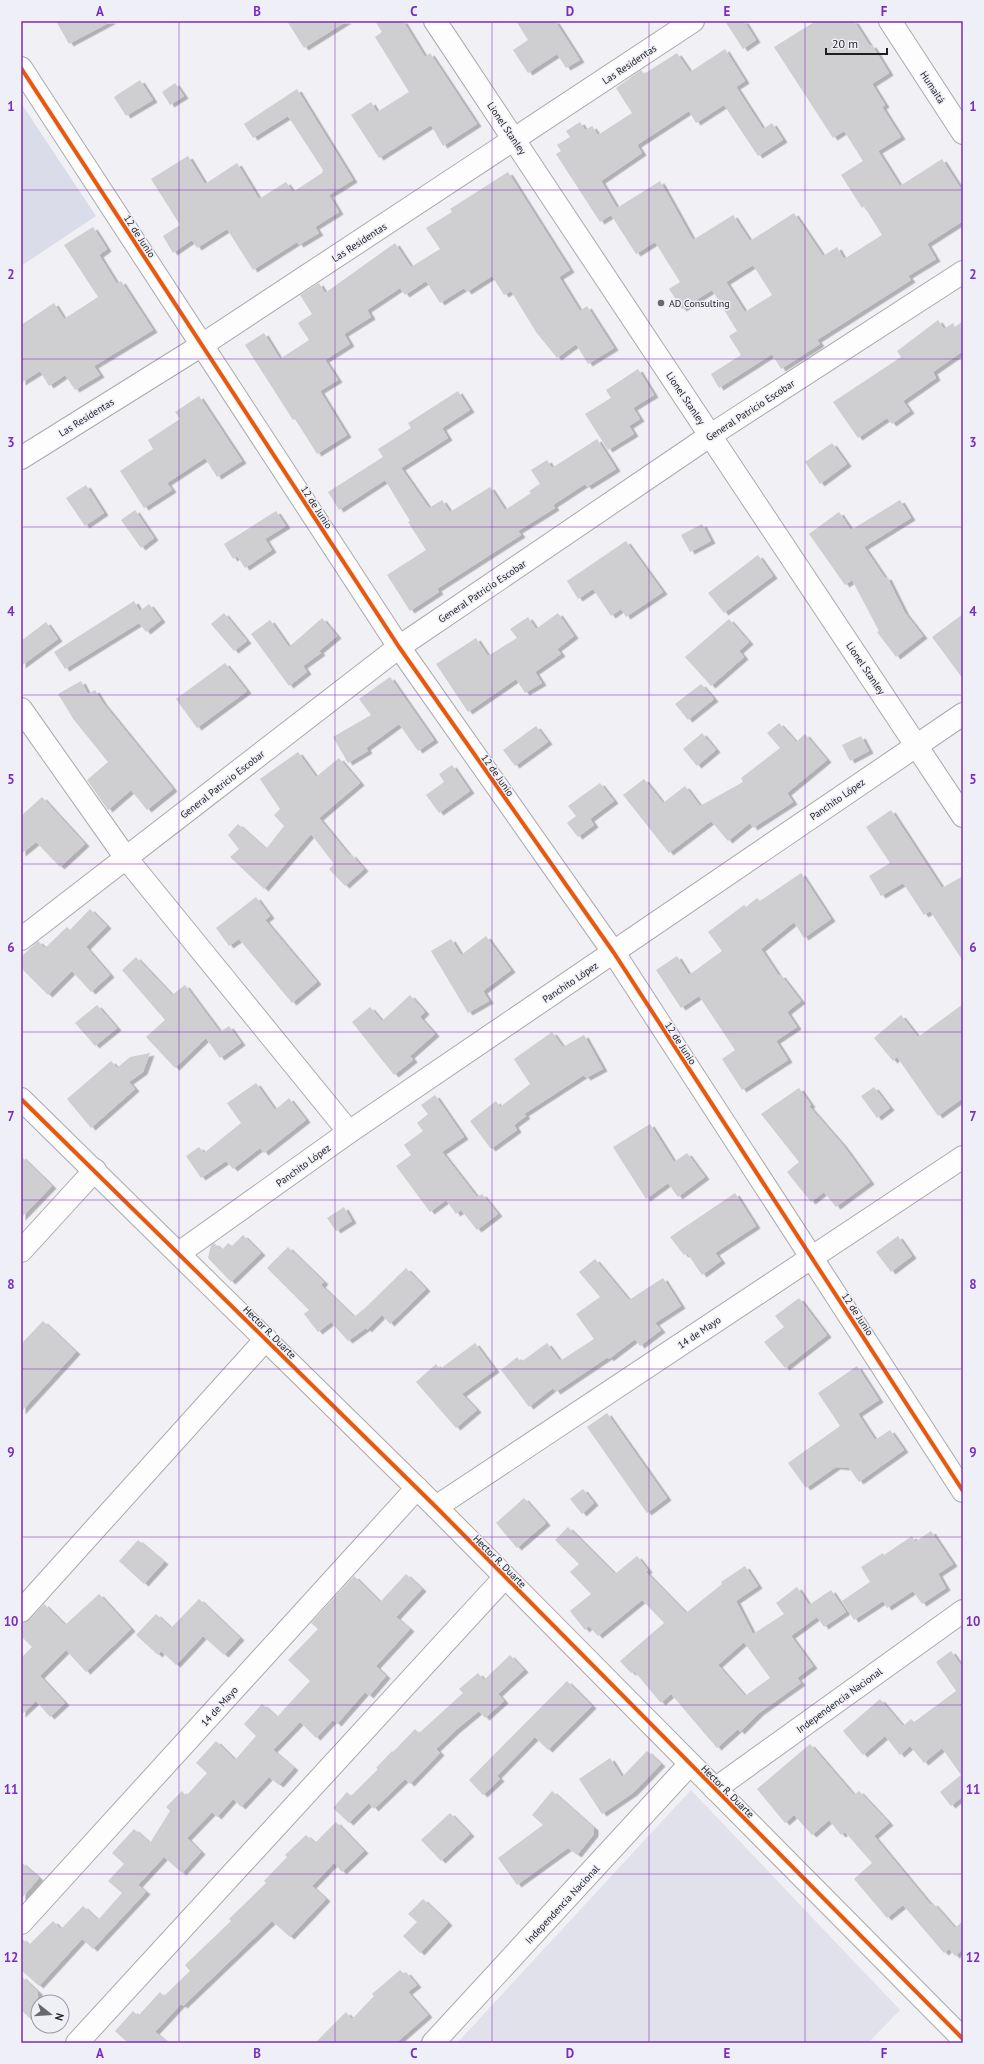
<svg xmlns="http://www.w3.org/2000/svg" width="984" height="2064" font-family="'PT Sans',sans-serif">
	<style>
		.built { fill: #e0e1eb }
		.green { fill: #dbdcea }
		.building { fill: #cfced0; fill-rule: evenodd; filter: url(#shadow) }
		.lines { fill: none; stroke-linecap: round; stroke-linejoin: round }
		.minor-casing { stroke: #aaaaad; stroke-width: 24 }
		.minor { stroke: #fdfdfe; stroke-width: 22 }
		.cycleway-casing { stroke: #eeeff7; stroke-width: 6 }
		.cycleway { stroke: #e8590c; stroke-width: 4 }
		.grid { fill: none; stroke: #7b2cbf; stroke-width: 1; stroke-opacity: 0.55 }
		.poi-dot { fill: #68686c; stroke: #eeeff7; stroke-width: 1.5 }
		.labels { text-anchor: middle; stroke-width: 3; stroke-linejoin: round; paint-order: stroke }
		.street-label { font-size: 10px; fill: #1f1f22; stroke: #eeeff7 }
		.poi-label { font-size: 10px; fill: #1f1f22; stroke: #eeeff7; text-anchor: start }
		.neatline { fill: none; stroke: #7b2cbf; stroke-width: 1.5 }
		.grid-label { font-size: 13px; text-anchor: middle; font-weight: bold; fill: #7b2cbf }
	</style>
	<defs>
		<filter id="shadow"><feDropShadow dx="4.5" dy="2.5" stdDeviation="0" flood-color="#0004"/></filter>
	</defs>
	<rect width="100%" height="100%" fill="#f0f0f5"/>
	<path class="built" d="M691 1790 900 2010 868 2043H457Z"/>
	<path class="green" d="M21 103 96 216 21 266Z"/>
	<g class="building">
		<path d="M56 21H112L69 44Z"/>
		<path d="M287 21H347L304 48Z"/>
		<path d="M375 21H403L425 57 430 53 477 124 443 146 431 125 379 158 351 115 371 102 377 112 409 92 375 37 382 32Z"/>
		<path d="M516 21H555L580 60 566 68 557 54 528 73 513 50 528 40Z"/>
		<path d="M725 21H744L756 40 743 49Z"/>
		<path d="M816 21H854L870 46 872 45 889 73 872 84 885 105 882 107 901 137 878 151 900 186 942 159 963 192V221L927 244 936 259 908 276 911 280 817 340 820 344 781 369 772 354 719 388 711 374 741 355 729 336 737 331 712 290 682 309 669 289 680 282 655 242 636 254 611 215 600 222 556 154 561 151 557 145 570 137 566 131 580 122 585 130 592 126 598 135 632 113 616 88 641 70 644 74 677 53 690 72 725 49 745 81 736 87 763 129 772 123 783 140 758 156 724 105 696 123 689 111 637 145 642 153 601 181 617 208 660 181 693 240 733 215 750 241 794 213 823 256 837 247 844 259 882 235 864 206 862 208 841 175 863 161 844 131 833 138 774 47ZM753 265 772 295 745 312 726 282Z"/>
		<path d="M140 80 153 100 126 116 114 97Z"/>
		<path d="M175 83 184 96 170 105 162 92Z"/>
		<path d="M297 89 353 180 329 195 339 212 315 227 319 233 299 245 297 242 253 270 227 229 197 248 192 240 173 253 163 236 180 225 151 179 188 156 205 184 237 163 259 199 286 182 293 192 322 173 323 170 288 116 253 138 244 124Z"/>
		<path d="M508 172 570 270 559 277 580 311 587 306 614 348 588 364 576 344 557 358 536 332 511 291 504 295 492 276 467 292 464 288 440 303 426 281 405 295 400 288 367 310 371 317 344 334 350 344 325 360 338 380 320 391 347 435 317 454 295 419 293 420 245 345 264 333 280 359 309 340 298 323 312 314 300 295 319 283 325 293 395 243 411 267 440 249 426 228 452 212 450 209Z"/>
		<path d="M93 227 107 249 99 255 117 284 121 281 153 330 94 366 100 375 75 390 65 375 49 386 40 371 21 383V325L54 303 64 319 98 297 64 245Z"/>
		<path d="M938 320 944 329 953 323 955 327 963 321V351L933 372 936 378 903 401 910 411 892 424 887 418 858 438 833 402 901 357 897 351Z"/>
		<path d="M638 369 654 395 633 408 640 419 629 426 634 434 608 450 585 414 611 398 606 390Z"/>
		<path d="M458 391 470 410 442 428 448 438 401 468 429 508 442 500 450 512 490 487 505 510 531 493 529 491 540 484 531 470 547 460 552 468 597 439 616 469 587 487 585 484 553 505 555 508 518 531 521 535 437 589 439 592 410 611 387 575 426 550 408 522 410 521 385 480 339 510 328 492 383 457 378 449 411 428 408 423Z"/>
		<path d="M199 396 242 461 217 477 205 458 167 483 172 490 144 508 120 471 153 449 148 440 180 419 175 412Z"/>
		<path d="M832 443 847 464 820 484 805 462Z"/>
		<path d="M86 485 104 513 85 526 66 498Z"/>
		<path d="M900 500 911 518 864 547 885 578 887 577 905 613 923 636 896 657 877 632 879 631 852 580 845 585 809 534 839 512 851 530Z"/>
		<path d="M135 510 154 538 141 548 121 520Z"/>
		<path d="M276 511 286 526 265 539 272 550 245 568 237 556 233 559 224 544Z"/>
		<path d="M702 524 711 541 690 552 681 535Z"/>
		<path d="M626 541 663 592 626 617 621 609 611 616 593 589 578 599 567 581Z"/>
		<path d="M758 555 773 576 724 613 708 593Z"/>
		<path d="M134 601 140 611 149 604 161 620 146 632 139 623 65 669 54 652Z"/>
		<path d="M224 613 247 641 234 651 211 624Z"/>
		<path d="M558 613 574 636 557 649 561 654 535 672 542 683 525 693 516 679 468 712 436 664 476 638 488 656 517 638 510 629 528 617 536 629Z"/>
		<path d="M963 614V679L932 637Z"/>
		<path d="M322 618 337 636 319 651 321 653 303 666 307 672 289 686 251 634 270 620 289 647Z"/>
		<path d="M729 619 749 642 739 651 744 657 711 686 685 657Z"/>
		<path d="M46 622 58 639 21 666V641Z"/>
		<path d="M225 663 247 691 197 728 176 699Z"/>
		<path d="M390 677 434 740 418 751 399 724 366 748 368 751 348 763 333 737 371 715 359 699Z"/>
		<path d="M81 681 88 694 95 690 103 703 173 789 147 810 131 790 108 810 87 780 108 762 74 720 58 694Z"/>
		<path d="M701 684 714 699 688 720 675 704Z"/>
		<path d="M779 723 796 742 805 734 827 760 787 793 793 802 753 828 750 823 728 841 711 821 669 853 623 795 644 779 663 803 685 786 700 806 743 782 741 778 780 748 767 733Z"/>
		<path d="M536 726 548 742 515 766 503 750Z"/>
		<path d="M702 733 716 750 697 766 683 749Z"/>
		<path d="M861 736 869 751 850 761 842 745Z"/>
		<path d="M298 752 316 777 339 758 360 783 319 818 350 856 351 854 364 869 345 886 329 869 334 864 311 834 264 889 230 857 239 849 228 835 238 824 266 849 284 826 274 815 280 809 260 779Z"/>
		<path d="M452 765 470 791 439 813 426 795 444 782 439 774Z"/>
		<path d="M600 783 614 801 590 819 594 825 578 837 567 823 576 816 568 806Z"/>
		<path d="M42 797 85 844 60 867 36 842 21 854V816Z"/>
		<path d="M891 810 942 888 963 876V961L930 911 924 915 903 883 881 896 869 876 890 863 866 827Z"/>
		<path d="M801 873 831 919 804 938 794 922 761 949 779 976 781 975 801 1001 787 1012 797 1027 776 1041 788 1060 742 1090 722 1059 735 1050 699 996 681 1008 656 970 677 956 689 975 722 951 708 932 744 905 746 907 757 898 760 901Z"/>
		<path d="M256 897 270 916 265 920 317 982 292 1003 239 939 229 946 216 928Z"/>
		<path d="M90 909 107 926 86 947 110 975 91 992 72 971 48 995 21 968V957L38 941 45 948 67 927 70 930Z"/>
		<path d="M486 936 511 970 483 991 489 1001 468 1013 431 951 451 939 461 955Z"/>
		<path d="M136 957 172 995 185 985 220 1032 229 1026 241 1043 220 1058 206 1038 175 1068 146 1037 165 1020 122 970Z"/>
		<path d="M410 995 425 1012 420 1017 435 1034 410 1056 413 1060 394 1075 352 1022 370 1007 382 1021Z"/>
		<path d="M963 1004V1098L938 1116 897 1057 893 1061 874 1038 901 1015 918 1037Z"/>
		<path d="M97 1005 117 1028 95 1046 75 1023Z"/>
		<path d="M552 1032 563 1047 584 1035 603 1069 586 1078 584 1075 524 1114 526 1116 514 1125 517 1130 491 1149 470 1121 496 1101 500 1107 530 1084 514 1059Z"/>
		<path d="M150 1053 143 1072 129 1082 135 1089 91 1128 67 1099 111 1061 117 1068 130 1057Z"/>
		<path d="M256 1083 275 1110 289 1098 306 1120 264 1153 260 1148 233 1169 226 1161 201 1178 186 1156 199 1147 204 1153 241 1123 227 1103Z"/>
		<path d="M874 1087 890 1108 877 1118 861 1096Z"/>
		<path d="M799 1088 811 1105 809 1106 843 1145 870 1182 836 1207 824 1192 811 1202 787 1172 799 1162 761 1114Z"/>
		<path d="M435 1095 464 1137 442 1152 477 1197 482 1194 498 1214 477 1230 461 1210 456 1214 446 1200 430 1212 396 1166 411 1155 404 1145 423 1131 417 1123 428 1114 421 1105Z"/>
		<path d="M650 1124 674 1162 687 1153 705 1177 678 1197 668 1183 646 1199 613 1147Z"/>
		<path d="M21 1156 52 1186 21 1218Z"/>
		<path d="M735 1193 756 1226 715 1253 721 1261 702 1275 687 1253 684 1255 670 1237Z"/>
		<path d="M344 1207 352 1221 336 1231 327 1218Z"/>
		<path d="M243 1235 261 1253 231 1282 208 1258 211 1245 214 1243 222 1250 228 1243 232 1246Z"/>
		<path d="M898 1236 912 1256 891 1272 876 1252Z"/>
		<path d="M288 1247 324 1282 321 1285 354 1317 365 1308 406 1268 426 1289 390 1324 382 1315 367 1330 366 1328 348 1341 331 1322 318 1332 304 1314 309 1310 267 1268Z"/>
		<path d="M595 1259 629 1300 663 1278 681 1306 655 1323 661 1330 640 1346 635 1339 609 1359 608 1357 556 1392 553 1388 529 1407 501 1370 517 1357 521 1362 547 1343 560 1361 594 1339 576 1314 600 1297 579 1272Z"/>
		<path d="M799 1298 827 1335 785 1368 764 1342 784 1327 775 1316Z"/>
		<path d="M43 1321 76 1352 21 1412V1344Z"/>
		<path d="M475 1343 495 1370 462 1394 477 1410 456 1428 416 1382 436 1364 440 1369Z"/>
		<path d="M857 1366 879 1400 858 1414 875 1440 890 1430 904 1450 859 1482 849 1468 836 1467 806 1488 788 1463 840 1426 818 1393Z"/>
		<path d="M607 1413 667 1498 647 1513 587 1427Z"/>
		<path d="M583 1489 594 1503 582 1514 570 1499Z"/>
		<path d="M524 1498 546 1523 517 1548 496 1523Z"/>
		<path d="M568 1527 615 1574 637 1556 648 1570 646 1572 686 1613 722 1584 721 1582 745 1566 758 1586 736 1601 753 1634 784 1614 776 1603 797 1587 809 1605 831 1590 846 1612 824 1627 817 1617 791 1636 813 1666 797 1678 801 1683 759 1713 740 1732 738 1729 717 1748 671 1694 661 1703 634 1671 631 1673 620 1661 664 1623 642 1600 598 1636 589 1626 585 1630 570 1611 591 1594 570 1572 579 1564 555 1540ZM744 1642 770 1678 745 1696 718 1665Z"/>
		<path d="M931 1531 953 1564 938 1574 946 1588 922 1604 913 1591 887 1608 883 1601 854 1620 842 1601 870 1582 861 1567 883 1553 884 1555 912 1536 915 1542Z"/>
		<path d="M138 1540 164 1562 144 1584 119 1561Z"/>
		<path d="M406 1574 422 1589 396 1617 410 1629 376 1666 386 1676 369 1696 365 1692 337 1724 333 1720 316 1738 300 1722 273 1750 294 1768 279 1785 269 1777 241 1807 233 1799 217 1817 212 1812 187 1838 201 1852 182 1873 164 1857 138 1885 146 1892 93 1949 82 1939 39 1986 21 1970V1938L29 1945 53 1921 61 1929 83 1906 98 1920 122 1893 108 1881 124 1864 112 1853 134 1829 150 1843 170 1811 166 1807 182 1791 186 1796 207 1773 196 1763 216 1741 235 1760 256 1736 244 1724 262 1704 277 1717 310 1681 288 1660 318 1629 311 1623 354 1576 380 1602Z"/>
		<path d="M99 1594 131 1629 86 1672 66 1650 40 1676 65 1703 50 1717 36 1701 21 1715V1658L32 1647 21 1636V1624L30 1619 44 1604 65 1625Z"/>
		<path d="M199 1599 240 1638 224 1655 203 1636 176 1665 161 1651 158 1655 136 1635 156 1614 171 1628Z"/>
		<path d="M951 1651 963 1668V1796L951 1806 940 1792 961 1775 942 1748 924 1763 910 1746 900 1755 885 1736 863 1755 843 1731 880 1699 903 1726 911 1719 914 1722 956 1691 936 1662Z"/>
		<path d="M510 1655 524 1670 498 1694 504 1701 485 1718 479 1711 456 1730 436 1749 440 1753 410 1784 405 1779 374 1809 369 1803 349 1823 333 1808 347 1792 351 1796 378 1769 376 1768 392 1751 393 1752 415 1729 419 1733 463 1693 459 1689 478 1673 484 1680Z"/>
		<path d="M567 1681 592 1706 548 1750 535 1737 497 1776 500 1779 483 1795 469 1780Z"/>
		<path d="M810 1744 854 1795 859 1791 889 1823 874 1836 931 1905 933 1903 955 1928 963 1921V1949L955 1956 949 1949 944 1953 903 1905 887 1918 854 1879 872 1863 845 1832 841 1835 829 1820 812 1835 794 1815 785 1823 757 1789Z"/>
		<path d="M647 1751 661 1764 633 1793 602 1814 579 1779 610 1758 622 1777Z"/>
		<path d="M552 1791 594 1828V1834L577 1855 568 1848 517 1885 498 1858 543 1825 532 1815Z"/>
		<path d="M450 1813 470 1834 441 1861 421 1840Z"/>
		<path d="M336 1822 364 1851 342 1872 334 1863 312 1886 326 1899 290 1937 272 1921 183 2006 181 2004 155 2032 168 2043H128L115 2031 133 2011 138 2016 160 1992 164 1996 190 1971 185 1965 231 1921 229 1919 266 1883 264 1881 287 1857 285 1855 306 1835 315 1843Z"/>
		<path d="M21 1862 39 1878 21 1899Z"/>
		<path d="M423 1899 448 1923 420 1953 403 1936 417 1922 408 1914Z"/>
		<path d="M400 1970 404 1974 406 1972 417 1985 408 1992 428 2015 396 2043H315L346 2012 352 2019 374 1996 372 1994Z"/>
		<path d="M21 1976 38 1992V2026L21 2010Z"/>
	</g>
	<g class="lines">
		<defs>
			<g id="minor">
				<path d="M435 21 963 816"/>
				<path d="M890 21 963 133"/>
				<path d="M21 68 399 647 614 953 963 1491"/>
				<path d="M21 458 202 345 693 21"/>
				<path d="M21 709 126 858 349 1132"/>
				<path d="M21 939 399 647 711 435 963 272"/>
				<path d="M21 1099 436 1507 963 2039"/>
				<path d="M21 1251 95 1170"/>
				<path d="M179 1253 349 1132 963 714"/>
				<path d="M436 1507 963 1157"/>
				<path d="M21 1611 266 1339"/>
				<path d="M715 1789 963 1611"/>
				<path d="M21 1923 417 1488"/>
				<path d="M77 2043 505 1577"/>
				<path d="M433 2043 690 1764"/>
			</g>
		</defs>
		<use href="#minor" class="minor-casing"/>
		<use href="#minor" class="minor"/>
		<defs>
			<g id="cycleway">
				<path d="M21 68 399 647 614 953 963 1491"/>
				<path d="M21 1099 436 1507 963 2039"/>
			</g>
		</defs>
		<use href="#cycleway" class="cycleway-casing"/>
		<use href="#cycleway" class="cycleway"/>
	</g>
	<path class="grid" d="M179 21V2043M335 21V2043M492 21V2043M649 21V2043M805 21V2043M21 190H963M21 359H963M21 527H963M21 695H963M21 864H963M21 1032H963M21 1200H963M21 1369H963M21 1537H963M21 1705H963M21 1874H963"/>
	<circle class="poi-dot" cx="661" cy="303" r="4"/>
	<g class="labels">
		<g class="street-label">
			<text transform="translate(629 64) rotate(-34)" y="4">Las Residentas</text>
			<text transform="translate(933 87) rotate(57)" y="4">Humaitá</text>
			<text transform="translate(507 128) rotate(56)" y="4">Lionel Stanley</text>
			<text transform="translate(140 236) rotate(57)" y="4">12 de Junio</text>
			<text transform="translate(359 242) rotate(-33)" y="4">Las Residentas</text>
			<text transform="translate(686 398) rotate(56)" y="4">Lionel Stanley</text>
			<text transform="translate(750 410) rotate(-33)" y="4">General Patricio Escobar</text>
			<text transform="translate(86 417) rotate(-32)" y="4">Las Residentas</text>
			<text transform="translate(317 507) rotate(57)" y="4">12 de Junio</text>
			<text transform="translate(482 591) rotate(-34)" y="4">General Patricio Escobar</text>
			<text transform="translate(866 668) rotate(56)" y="4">Lionel Stanley</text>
			<text transform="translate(498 775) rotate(55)" y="4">12 de Junio</text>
			<text transform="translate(222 784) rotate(-38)" y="4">General Patricio Escobar</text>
			<text transform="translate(837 799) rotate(-35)" y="4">Panchito López</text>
			<text transform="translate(570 982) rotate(-34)" y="4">Panchito López</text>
			<text transform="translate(681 1043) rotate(57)" y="4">12 de Junio</text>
			<text transform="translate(303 1165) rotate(-36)" y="4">Panchito López</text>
			<text transform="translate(858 1314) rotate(57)" y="4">12 de Junio</text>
			<text transform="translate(270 1332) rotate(45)" y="4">Hector R. Duarte</text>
			<text transform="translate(699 1332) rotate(-34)" y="4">14 de Mayo</text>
			<text transform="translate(500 1561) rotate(45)" y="4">Hector R. Duarte</text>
			<text transform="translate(839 1700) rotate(-36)" y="4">Independencia Nacional</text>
			<text transform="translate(219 1706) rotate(-48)" y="4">14 de Mayo</text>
			<text transform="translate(728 1791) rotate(45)" y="4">Hector R. Duarte</text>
			<text transform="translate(562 1904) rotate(-47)" y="4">Independencia Nacional</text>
		</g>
		<g class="poi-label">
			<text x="669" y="307">AD Consulting</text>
		</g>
	</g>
	<rect width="984" height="2064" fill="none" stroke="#eeeff7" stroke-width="44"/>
	<g transform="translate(50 2014) rotate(107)"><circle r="19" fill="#eeeff7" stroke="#9b9ca2"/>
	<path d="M0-3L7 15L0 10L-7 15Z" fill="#68686c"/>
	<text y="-6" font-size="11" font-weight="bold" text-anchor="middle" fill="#1f1f22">N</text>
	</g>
	<path d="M826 48v6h61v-6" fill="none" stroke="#1f1f22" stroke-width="2"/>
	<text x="832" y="48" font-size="12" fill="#1f1f22" stroke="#eeeff7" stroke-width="3" paint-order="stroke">20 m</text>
	<rect x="22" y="22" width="940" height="2020" class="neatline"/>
	<g class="grid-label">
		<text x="100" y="16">A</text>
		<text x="257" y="16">B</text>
		<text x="414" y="16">C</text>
		<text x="570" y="16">D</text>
		<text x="727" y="16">E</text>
		<text x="884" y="16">F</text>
		<text x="11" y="111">1</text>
		<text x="973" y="111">1</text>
		<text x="11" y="279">2</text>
		<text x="973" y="279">2</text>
		<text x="11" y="447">3</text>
		<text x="973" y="447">3</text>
		<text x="11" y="616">4</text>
		<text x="973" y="616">4</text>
		<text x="11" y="784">5</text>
		<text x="973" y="784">5</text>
		<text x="11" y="952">6</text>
		<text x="973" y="952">6</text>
		<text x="11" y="1121">7</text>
		<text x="973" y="1121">7</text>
		<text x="11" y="1289">8</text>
		<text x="973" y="1289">8</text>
		<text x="11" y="1457">9</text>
		<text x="973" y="1457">9</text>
		<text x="11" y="1626">10</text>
		<text x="973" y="1626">10</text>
		<text x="11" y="1794">11</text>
		<text x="973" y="1794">11</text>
		<text x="11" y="1962">12</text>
		<text x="973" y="1962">12</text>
		<text x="100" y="2058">A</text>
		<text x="257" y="2058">B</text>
		<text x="414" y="2058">C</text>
		<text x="570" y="2058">D</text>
		<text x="727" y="2058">E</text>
		<text x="884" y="2058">F</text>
	</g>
</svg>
